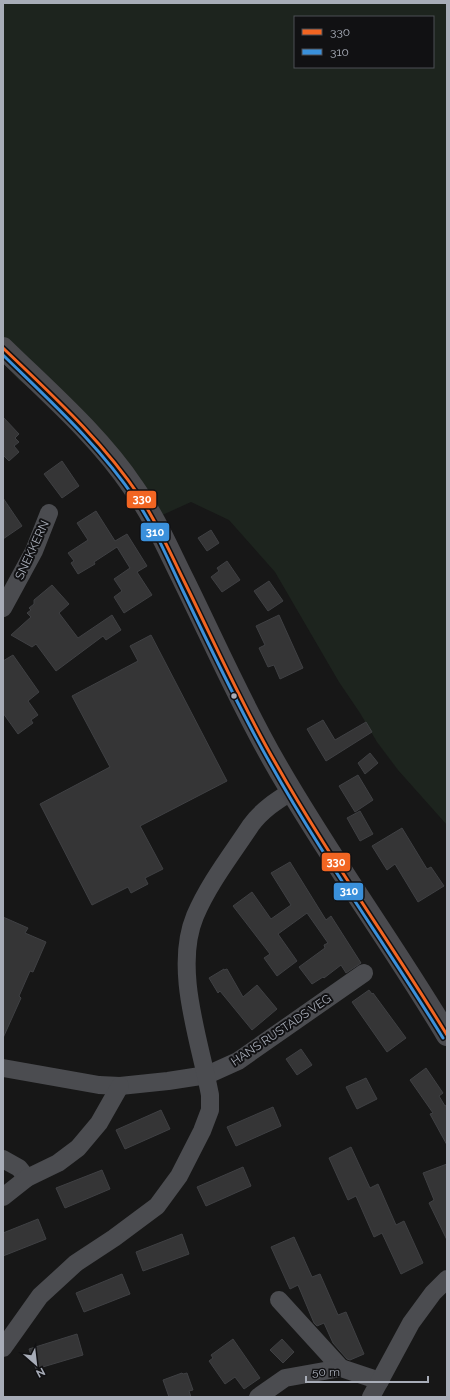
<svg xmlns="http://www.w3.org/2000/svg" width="450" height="1400" font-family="Raleway,sans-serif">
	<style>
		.green { fill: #1d241e; fill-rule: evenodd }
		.building { fill: #353536; stroke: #3f4043 }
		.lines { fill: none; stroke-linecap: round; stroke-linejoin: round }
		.minor { stroke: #4b4c50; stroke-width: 18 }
		.secondary { stroke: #4a4a4e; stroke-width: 22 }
		.bus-1-casing { stroke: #111113; stroke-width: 6 }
		.bus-2-casing { stroke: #111113; stroke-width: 6 }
		.bus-1 { stroke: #f26522; stroke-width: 3 }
		.bus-2 { stroke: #3a90db; stroke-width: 3 }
		.bus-dot { fill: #a8adb8; stroke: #111113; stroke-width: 1.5 }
		.labels { text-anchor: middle; stroke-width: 4; stroke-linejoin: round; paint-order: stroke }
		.street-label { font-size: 12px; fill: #a8adb8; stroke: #111113 }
		.line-badge { stroke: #111113; stroke-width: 1.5 }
		.badge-label { font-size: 11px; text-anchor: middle; font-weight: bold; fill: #fff }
	</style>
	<rect width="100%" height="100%" fill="#171717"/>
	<path class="green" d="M3 3H447V825L398 770 377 742 360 713 339 682 275 572 229 520 191 502 147 522 77 425 19 380 3 363ZM295 17H433V67H295Z"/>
	<g class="building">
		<path d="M3 417 19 434 15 438 19 442 14 446 19 452 9 461 4 456 3 457Z"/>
		<path d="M62 461 79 486 62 498 44 474Z"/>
		<path d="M3 498 22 526 3 539Z"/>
		<path d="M96 511 115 541 127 534 147 566 137 572 152 595 124 613 114 597 122 591 114 579 130 568 117 547 94 562 95 564 78 574 71 563 74 561 68 553 88 540 77 523Z"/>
		<path d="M211 530 219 543 207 551 198 538Z"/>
		<path d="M227 561 240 580 222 592 211 577 219 571 217 568Z"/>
		<path d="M269 581 283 601 268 611 254 591Z"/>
		<path d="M52 585 69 604 59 613 78 638 112 615 121 630 106 640 103 636 56 671 36 644 32 647 11 635 31 617 27 613 31 610 29 608 34 604V600Z"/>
		<path d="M279 615 303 668 280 679 274 665 268 667 259 648 265 645 256 626Z"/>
		<path d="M151 635 227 781 140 826 163 869 145 878 148 884 131 893 128 887 92 905 40 804 110 767 72 696 138 661 130 646Z"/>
		<path d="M13 655 39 692 28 701 38 715 31 720 33 723 18 734 3 713V661Z"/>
		<path d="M323 720 335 740 366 722 372 732 326 761 307 729Z"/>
		<path d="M370 753 378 763 365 774 358 763Z"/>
		<path d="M358 775 373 800 355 812 339 786Z"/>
		<path d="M360 811 373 834 360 841 347 818Z"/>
		<path d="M402 828 427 869 431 867 444 886 418 902 395 864 387 870 372 846Z"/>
		<path d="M290 862 326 920 331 916 361 963 346 973 341 965 324 978 323 977 312 984 299 967 325 948 324 945 328 943 307 913 278 934 297 961 277 976 264 958 270 954 233 906 252 892 271 919 291 905 271 873Z"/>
		<path d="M3 917 28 928 25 933 46 942 33 972 30 971 19 996 21 998 3 1038Z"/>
		<path d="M224 969V970L227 969 243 997 257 985 277 1009 252 1030 220 991 218 993 209 978Z"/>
		<path d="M369 990 372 994 373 993 406 1038 387 1052 352 1002Z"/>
		<path d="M301 1049 312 1065 297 1075 286 1059Z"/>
		<path d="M426 1068 443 1093 439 1096 445 1106 447 1105V1145L430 1114 433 1113 410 1080Z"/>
		<path d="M366 1078 377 1099 357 1109 346 1087Z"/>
		<path d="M273 1107 281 1126 236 1146 227 1127Z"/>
		<path d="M161 1110 170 1129 125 1149 116 1130Z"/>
		<path d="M351 1147 370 1188 378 1184 396 1225 404 1221 423 1263 401 1274 382 1233 374 1237 356 1196 348 1200 329 1158Z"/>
		<path d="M447 1164V1240L429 1203 434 1200 423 1173Z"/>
		<path d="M243 1167 251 1186 206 1206 197 1187Z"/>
		<path d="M102 1170 110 1189 65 1208 56 1188Z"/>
		<path d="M38 1219 46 1239 3 1256V1233Z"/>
		<path d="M182 1234 189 1254 143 1271 136 1252Z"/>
		<path d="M294 1237 312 1277 320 1274 338 1315 346 1312 364 1354 350 1360 347 1359 333 1343 324 1323 317 1326 314 1323 298 1285 290 1289 271 1247Z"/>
		<path d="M122 1274 130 1294 84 1312 76 1293Z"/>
		<path d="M77 1334 83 1355 36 1369 29 1349Z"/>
		<path d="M233 1339 260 1378 244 1389 235 1377 225 1384 209 1361 213 1358 211 1355Z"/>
		<path d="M282 1339 294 1352 283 1363 270 1350Z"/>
		<path d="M182 1373 183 1374 187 1373 193 1390 189 1391 191 1397H169L163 1380Z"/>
	</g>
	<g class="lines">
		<g class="minor">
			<path d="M3 608 34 551 49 513"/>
			<path d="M3 1068 99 1085 120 1086 168 1081 207 1075 238 1061 364 973"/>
			<path d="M3 1159 19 1168 27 1178"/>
			<path d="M3 1197 27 1178 58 1163 78 1148 99 1123 120 1086"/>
			<path d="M279 1300 341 1368"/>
			<path d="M3 1348 40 1296 76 1263 114 1238 157 1206 179 1176 202 1131 210 1110V1095C200 1041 173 969 195 916 209 883 232 854 251 825 262 810 276 801 292 791"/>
			<path d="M258 1397 285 1378 341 1368 380 1381"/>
			<path d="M371 1397 411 1323 433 1293 447 1279"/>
		</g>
		<path class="secondary" d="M3 348C47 391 99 436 133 487 154 516 168 549 184 581 214 642 241 704 275 763 328 856 392 943 447 1035"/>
		<defs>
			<path id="bus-1" d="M3 348C52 395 102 440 140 497 158 524 171 555 186 585 215 644 242 705 275 762 328 856 391 943 447 1035"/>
			<path id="bus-2" d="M3 355C50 401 99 445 136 500 155 528 168 560 183 591 211 649 238 707 270 763 323 858 386 945 443 1038"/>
		</defs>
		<use href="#bus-1" class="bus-1-casing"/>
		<use href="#bus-2" class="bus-2-casing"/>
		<use href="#bus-1" class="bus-1"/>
		<use href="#bus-2" class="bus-2"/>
	</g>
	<circle class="bus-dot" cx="234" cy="696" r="3.5"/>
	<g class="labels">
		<g class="street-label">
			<text transform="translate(32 550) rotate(-65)" y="4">SNEKKERN</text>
			<text transform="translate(281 1030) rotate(-34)" y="4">HANS RUSTADS VEG</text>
		</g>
	</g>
	<g class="line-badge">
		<rect x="126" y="490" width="31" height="19" rx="4" fill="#f26522"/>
		<rect x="140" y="522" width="30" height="20" rx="4" fill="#3a90db"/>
		<rect x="321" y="852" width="30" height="20" rx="4" fill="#f26522"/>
		<rect x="333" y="882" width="31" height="19" rx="4" fill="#3a90db"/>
	</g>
	<g class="badge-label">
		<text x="142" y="503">330</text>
		<text x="155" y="536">310</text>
		<text x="336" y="866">330</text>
		<text x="349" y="895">310</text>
	</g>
	<rect width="450" height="1400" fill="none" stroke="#a8adb8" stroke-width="8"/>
	<rect x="294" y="16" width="140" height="52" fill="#111113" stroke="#4d4f55"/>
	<rect x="302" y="29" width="20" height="6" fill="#f26522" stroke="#4d4f55"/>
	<text x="330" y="36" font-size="12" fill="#a8adb8">330</text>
	<rect x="302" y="49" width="20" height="6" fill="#3a90db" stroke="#4d4f55"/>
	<text x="330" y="56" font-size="12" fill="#a8adb8">310</text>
	<g transform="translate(36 1364) rotate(152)" stroke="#111113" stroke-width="3" paint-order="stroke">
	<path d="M0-3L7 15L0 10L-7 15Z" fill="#a8adb8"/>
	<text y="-6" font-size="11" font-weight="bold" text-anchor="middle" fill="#a8adb8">N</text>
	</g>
	<path d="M306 1376v6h122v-6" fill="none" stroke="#a8adb8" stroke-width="2"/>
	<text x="312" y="1376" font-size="12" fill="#a8adb8" stroke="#111113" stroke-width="3" paint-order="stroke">50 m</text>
</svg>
